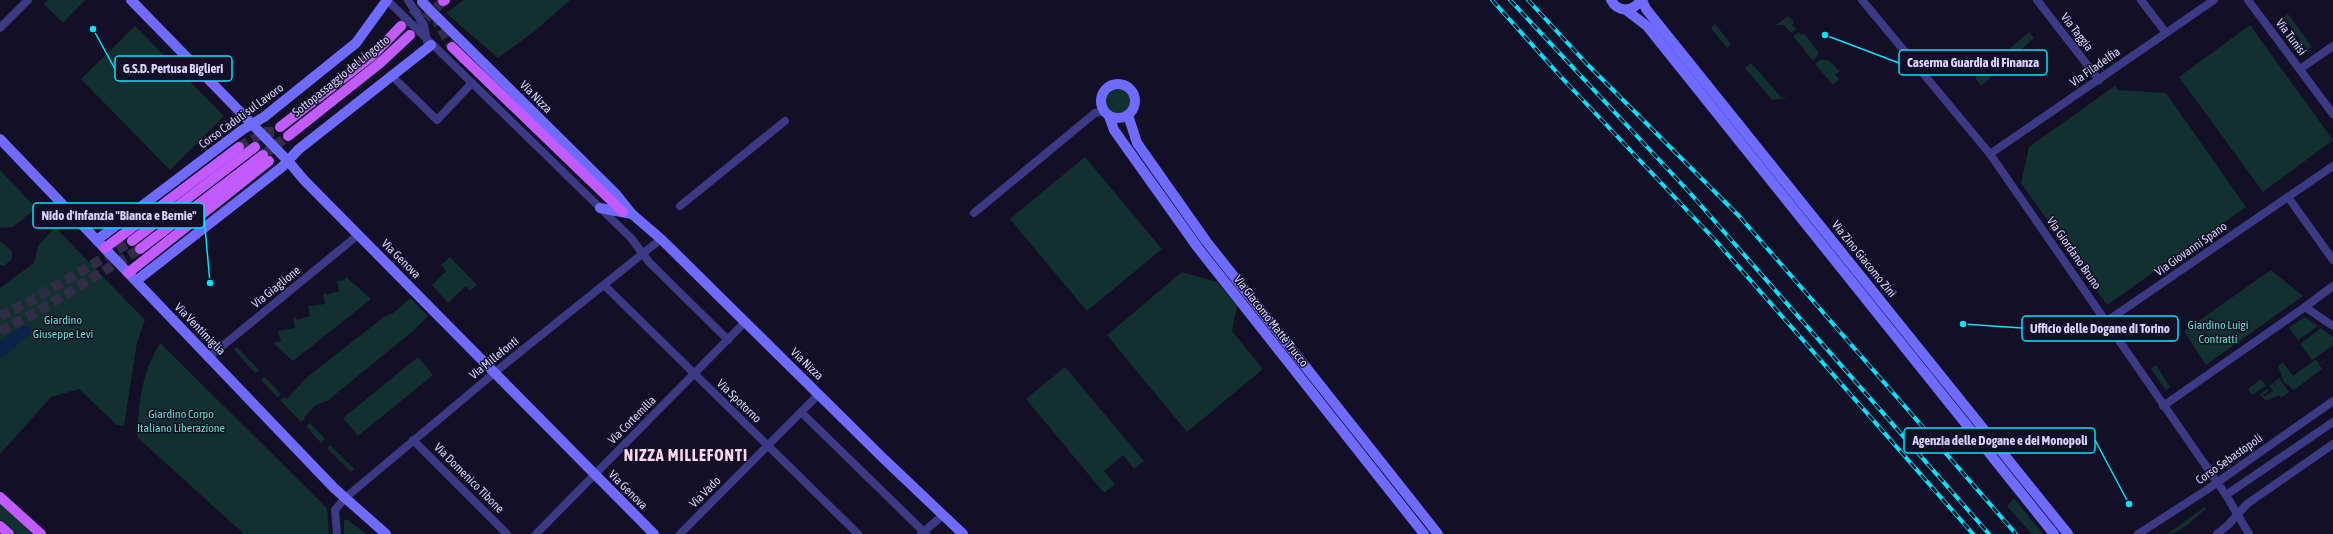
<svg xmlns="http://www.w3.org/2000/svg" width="2333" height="534" font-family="'Asap Condensed',sans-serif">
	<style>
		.green { fill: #12302f }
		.water { fill: #0c2248 }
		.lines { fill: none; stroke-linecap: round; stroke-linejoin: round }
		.primary-tunnel { stroke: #312d47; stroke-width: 10; stroke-dasharray: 10 5; stroke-linecap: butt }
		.street { stroke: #3d3a85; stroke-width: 8 }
		.secondary { stroke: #6f6bff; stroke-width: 10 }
		.primary { stroke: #c25bff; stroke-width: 10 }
		.rail-casing { stroke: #00e5ff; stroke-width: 4 }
		.rail { stroke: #130f26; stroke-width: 2.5; stroke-dasharray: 8; stroke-linecap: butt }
		.secondary-bridge { stroke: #6f6bff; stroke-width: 10 }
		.labels { text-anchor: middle; stroke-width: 3; stroke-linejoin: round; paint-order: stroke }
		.street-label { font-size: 12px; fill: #d9d4ff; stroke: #130f26 }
		.park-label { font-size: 12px; fill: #5fe0c0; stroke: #130f26 }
		.district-label { font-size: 16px; font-weight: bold; letter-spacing: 1px; fill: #ffd6f0; stroke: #130f26 }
		.leader { fill: none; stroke: #00e5ff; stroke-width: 1.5 }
		.callout-dot { fill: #00e5ff; stroke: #130f26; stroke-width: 1.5 }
		.callout { fill: #130f26; stroke: #00e5ff; stroke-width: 1.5 }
		.callout-label { font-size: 13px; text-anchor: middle; font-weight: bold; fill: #d9d4ff }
	</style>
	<rect width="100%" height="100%" fill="#130f26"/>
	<g class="green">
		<path d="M48 0H85L63 23 44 4Z"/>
		<path d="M464 0H570L536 30 498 58 446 13Z"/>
		<path d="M2288 14 2312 47 2307 50 2284 17Z"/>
		<path d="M1788 16 1794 22 1792 25 1796 29 1791 33 1784 25H1776Z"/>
		<path d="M1715 24 1731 44 1727 48 1711 28Z"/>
		<path d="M2250 25 2333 140 2263 192 2179 77Z"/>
		<path d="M135 26 224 116 170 170 81 79Z"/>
		<path d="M1799 32 1801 35 1804 33 1819 53 1813 61 1793 36Z"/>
		<path d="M2029 32 2034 38 1981 86 1975 78Z"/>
		<path d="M1821 59 1829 61 1840 71 1835 75 1839 79 1833 85 1815 64Z"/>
		<path d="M1751 63 1781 97 1788 98 1772 100 1745 68Z"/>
		<path d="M2115 86 2118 90 2166 93 2246 207 2107 305 2021 183 2029 147Z"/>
		<circle cx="1118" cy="101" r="13"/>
		<path d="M1085 157 1162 249 1087 311 1010 219Z"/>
		<path d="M0 170 36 208 13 227 0 228Z"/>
		<path d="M55 227 145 320 137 342 124 426 117 425 79 389 51 397 0 454V288L34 263 38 246Z"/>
		<path d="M0 241 12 251V259L4 266 0 265Z"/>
		<path d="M450 257 477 285 470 291 466 286 448 303 432 285 446 271 441 265Z"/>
		<path d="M2271 270 2303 296 2206 365 2184 331Z"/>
		<path d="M1182 272 1217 282 1237 306 1232 331 1263 369 1187 432 1107 335Z"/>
		<path d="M346 277 371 299 293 361 273 343 281 341 278 331 295 328 293 318 296 317 297 320 310 316 308 306 325 304 323 294 326 293V295L339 291 337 281 344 280Z"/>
		<path d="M410 298 428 316 413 331 327 401 316 405 304 417 305 419 301 422 280 400 284 397 287 399 306 378 384 317 395 312Z"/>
		<path d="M2305 317 2318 326 2298 340 2289 328Z"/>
		<path d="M2321 328 2333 337V345L2312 360 2300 344Z"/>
		<path d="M160 343 327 508 329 534H244L137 437C140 398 140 378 160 343Z"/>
		<path d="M237 347 259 370 255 373 234 350Z"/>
		<path d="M2333 354 2319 365 2322 369 2294 390 2284 382 2278 366 2283 362 2293 376 2316 359 2319 364Z"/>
		<path d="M418 357 433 375 358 436 343 418Z"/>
		<path d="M2156 365 2170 387 2166 390 2151 369Z"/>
		<path d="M1065 367 1144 461 1134 469 1123 455 1104 471 1115 484 1104 493 1026 399Z"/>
		<path d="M265 377 281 394 278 398 261 380Z"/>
		<path d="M2279 378 2289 392 2281 398 2279 395 2266 401 2260 394 2267 389 2269 391 2263 395 2265 397 2273 391 2269 386 2273 383 2277 388 2274 382Z"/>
		<path d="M2261 379 2266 386 2252 395 2248 389Z"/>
		<path d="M310 423 325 439 321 443 306 426Z"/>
		<path d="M330 445 354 469 351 472 327 448Z"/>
		<path d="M2014 498 2043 534H2032L2007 506Z"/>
		<path d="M0 502 35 534H17L0 519Z"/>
		<path d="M2205 507 2206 509C2196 516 2181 534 2167 534Z"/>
		<path d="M344 520H348L366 534H344Z"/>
	</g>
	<path class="water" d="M24 325 31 327V334L0 359V341Z"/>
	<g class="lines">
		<g class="primary-tunnel">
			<path d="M437 15 438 23 452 47"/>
			<path d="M401 26 428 0"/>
			<path d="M415 29 443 1"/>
			<path d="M239 147 266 132H274"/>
			<path d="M263 155 288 136"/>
			<path d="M0 316 29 302 132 241"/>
			<path d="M0 331 35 313 140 249"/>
		</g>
		<g class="street">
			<path d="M387 0 631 238 649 262 728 340"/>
			<path d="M408 0 424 25 427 41"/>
			<path d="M1862 0 1990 154 2226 495 2249 534"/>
			<path d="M2037 0 2099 80"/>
			<path d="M2141 0 2166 33"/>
			<path d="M2248 0 2333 114"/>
			<path d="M0 28 28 0"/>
			<path d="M2300 69 2333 46"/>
			<path d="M391 75 437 120 472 83"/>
			<path d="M1990 154 2214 0"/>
			<path d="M2288 197 2333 260"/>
			<path d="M680 206 785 121"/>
			<path d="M974 213 1095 113 1104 111"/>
			<path d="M604 285 858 534"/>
			<path d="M2305 307 2333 286"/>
			<path d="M2107 321 2333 166"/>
			<path d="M209 357 358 235"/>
			<path d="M2163 406 2305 307 2333 326"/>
			<path d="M801 412 926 534"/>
			<path d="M413 440 507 534"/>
			<path d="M2226 495 2333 422"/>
			<path d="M337 534 335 510 345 498 505 364 661 239"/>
			<path d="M536 534 745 322"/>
			<path d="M680 534 815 398"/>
			<path d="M921 534 943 515"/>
			<path d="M2138 534 2205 491 2333 401"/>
			<path d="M2217 534 2228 525 2247 504 2333 444"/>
		</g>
		<g class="secondary">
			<path d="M131 0 288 161 304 180 654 534"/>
			<path d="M1611 0C1618 13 1633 12 1641 0"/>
			<path d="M1642 0 1646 9 2068 534"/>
			<path d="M1626 10 1647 26 2054 534"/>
			<path d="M441 21 616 194 632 214"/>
			<circle cx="1118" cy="101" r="17"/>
			<path d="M1128 115 1137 143 1206 241 1438 534"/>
			<path d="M1109 116 1114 130 1198 248 1424 534"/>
			<path d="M0 139 334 488 386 534"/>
			<path d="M600 208 632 214 661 239 884 459 963 534"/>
			<path d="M97 240 242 130 264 117 356 43 387 0"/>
			<path d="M136 281 282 167 299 149 431 45"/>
		</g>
		<g class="primary">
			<path d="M443 1 445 0"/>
			<path d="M452 47 623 212"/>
			<path d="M280 127 373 55 401 26"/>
			<path d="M288 136 380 63 410 35"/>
			<path d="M132 241 255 147"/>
			<path d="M105 248 239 147"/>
			<path d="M140 249 263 155"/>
			<path d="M128 273 269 161"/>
			<path d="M0 497 41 534"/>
			<path d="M0 526 9 534"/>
		</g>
		<defs>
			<g id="rail">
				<path d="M1492 0 1562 78 1715 240 1973 534"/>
				<path d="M1510 0 1690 193 1989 534"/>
				<path d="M1528 0 1586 63 1739 216 2016 534"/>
			</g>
		</defs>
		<use href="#rail" class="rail-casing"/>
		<use href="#rail" class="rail"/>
		<path class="secondary-bridge" d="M422 2 441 21"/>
	</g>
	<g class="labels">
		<g class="street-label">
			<text transform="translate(2077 32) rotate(52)" y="4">Via Taggia</text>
			<text transform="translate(2291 37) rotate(53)" y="4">Via Tunisi</text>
			<text transform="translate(2095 67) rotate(-35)" y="4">Via Filadelfia</text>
			<text transform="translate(341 76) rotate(-39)" y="4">Sottopassaggio del Lingotto</text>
			<text transform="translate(536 97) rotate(45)" y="4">Via Nizza</text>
			<text transform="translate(241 116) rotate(-36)" y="4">Corso Caduti sul Lavoro</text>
			<text transform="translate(2191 249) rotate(-35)" y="4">Via Giovanni Spano</text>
			<text transform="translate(2074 253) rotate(55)" y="4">Via Giordano Bruno</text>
			<text transform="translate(401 259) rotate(45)" y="4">Via Genova</text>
			<text transform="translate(1864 259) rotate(51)" y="4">Via Zino Giacomo Zini</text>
			<text transform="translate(276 287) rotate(-39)" y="4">Via Giaglione</text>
			<text transform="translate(1271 321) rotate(52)" y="4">Via Giacomo Mattè Trucco</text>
			<text transform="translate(200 329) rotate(46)" y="4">Via Ventimiglia</text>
			<text transform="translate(494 358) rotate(-39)" y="4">Via Millefonti</text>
			<text transform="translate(807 364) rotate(44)" y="4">Via Nizza</text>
			<text transform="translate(739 401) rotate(44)" y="4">Via Spotorno</text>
			<text transform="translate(632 420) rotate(-45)" y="4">Via Cortemilia</text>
			<text transform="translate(2229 459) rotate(-35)" y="4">Corso Sebastopoli</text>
			<text transform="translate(469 478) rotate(45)" y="4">Via Domenico Tibone</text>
			<text transform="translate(628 490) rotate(45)" y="4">Via Genova</text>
			<text transform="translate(705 492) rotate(-45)" y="4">Via Vado</text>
		</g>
		<g class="park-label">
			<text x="63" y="324">Giardino<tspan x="63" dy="14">Giuseppe Levi</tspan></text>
			<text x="2218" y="329">Giardino Luigi<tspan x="2218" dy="14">Contratti</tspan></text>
			<text x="181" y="418">Giardino Corpo<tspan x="181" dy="14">Italiano Liberazione</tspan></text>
		</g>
		<g class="district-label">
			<text x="686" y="461">NIZZA MILLEFONTI</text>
		</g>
	</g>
	<path class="leader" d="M1825 35L1899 63M93 29L115 69M210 283L204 216M1963 324L2022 328M2129 504L2095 440"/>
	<g class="callout-dot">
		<circle cx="1825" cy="35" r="4"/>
		<circle cx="93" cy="29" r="4"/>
		<circle cx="210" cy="283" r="4"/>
		<circle cx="1963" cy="324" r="4"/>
		<circle cx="2129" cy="504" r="4"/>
	</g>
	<g class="callout">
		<rect x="1899" y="50" width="148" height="25" rx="4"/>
		<rect x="115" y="56" width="117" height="25" rx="4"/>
		<rect x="33" y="203" width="171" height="25" rx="4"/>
		<rect x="2022" y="316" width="156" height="25" rx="4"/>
		<rect x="1904" y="428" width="191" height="25" rx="4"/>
	</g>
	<g class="callout-label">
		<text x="1973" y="67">Caserma Guardia di Finanza</text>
		<text x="173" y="73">G.S.D. Pertusa Biglieri</text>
		<text x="119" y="220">Nido d'Infanzia "Bianca e Bernie"</text>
		<text x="2100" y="333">Ufficio delle Dogane di Torino</text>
		<text x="2000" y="445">Agenzia delle Dogane e dei Monopoli</text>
	</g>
</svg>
